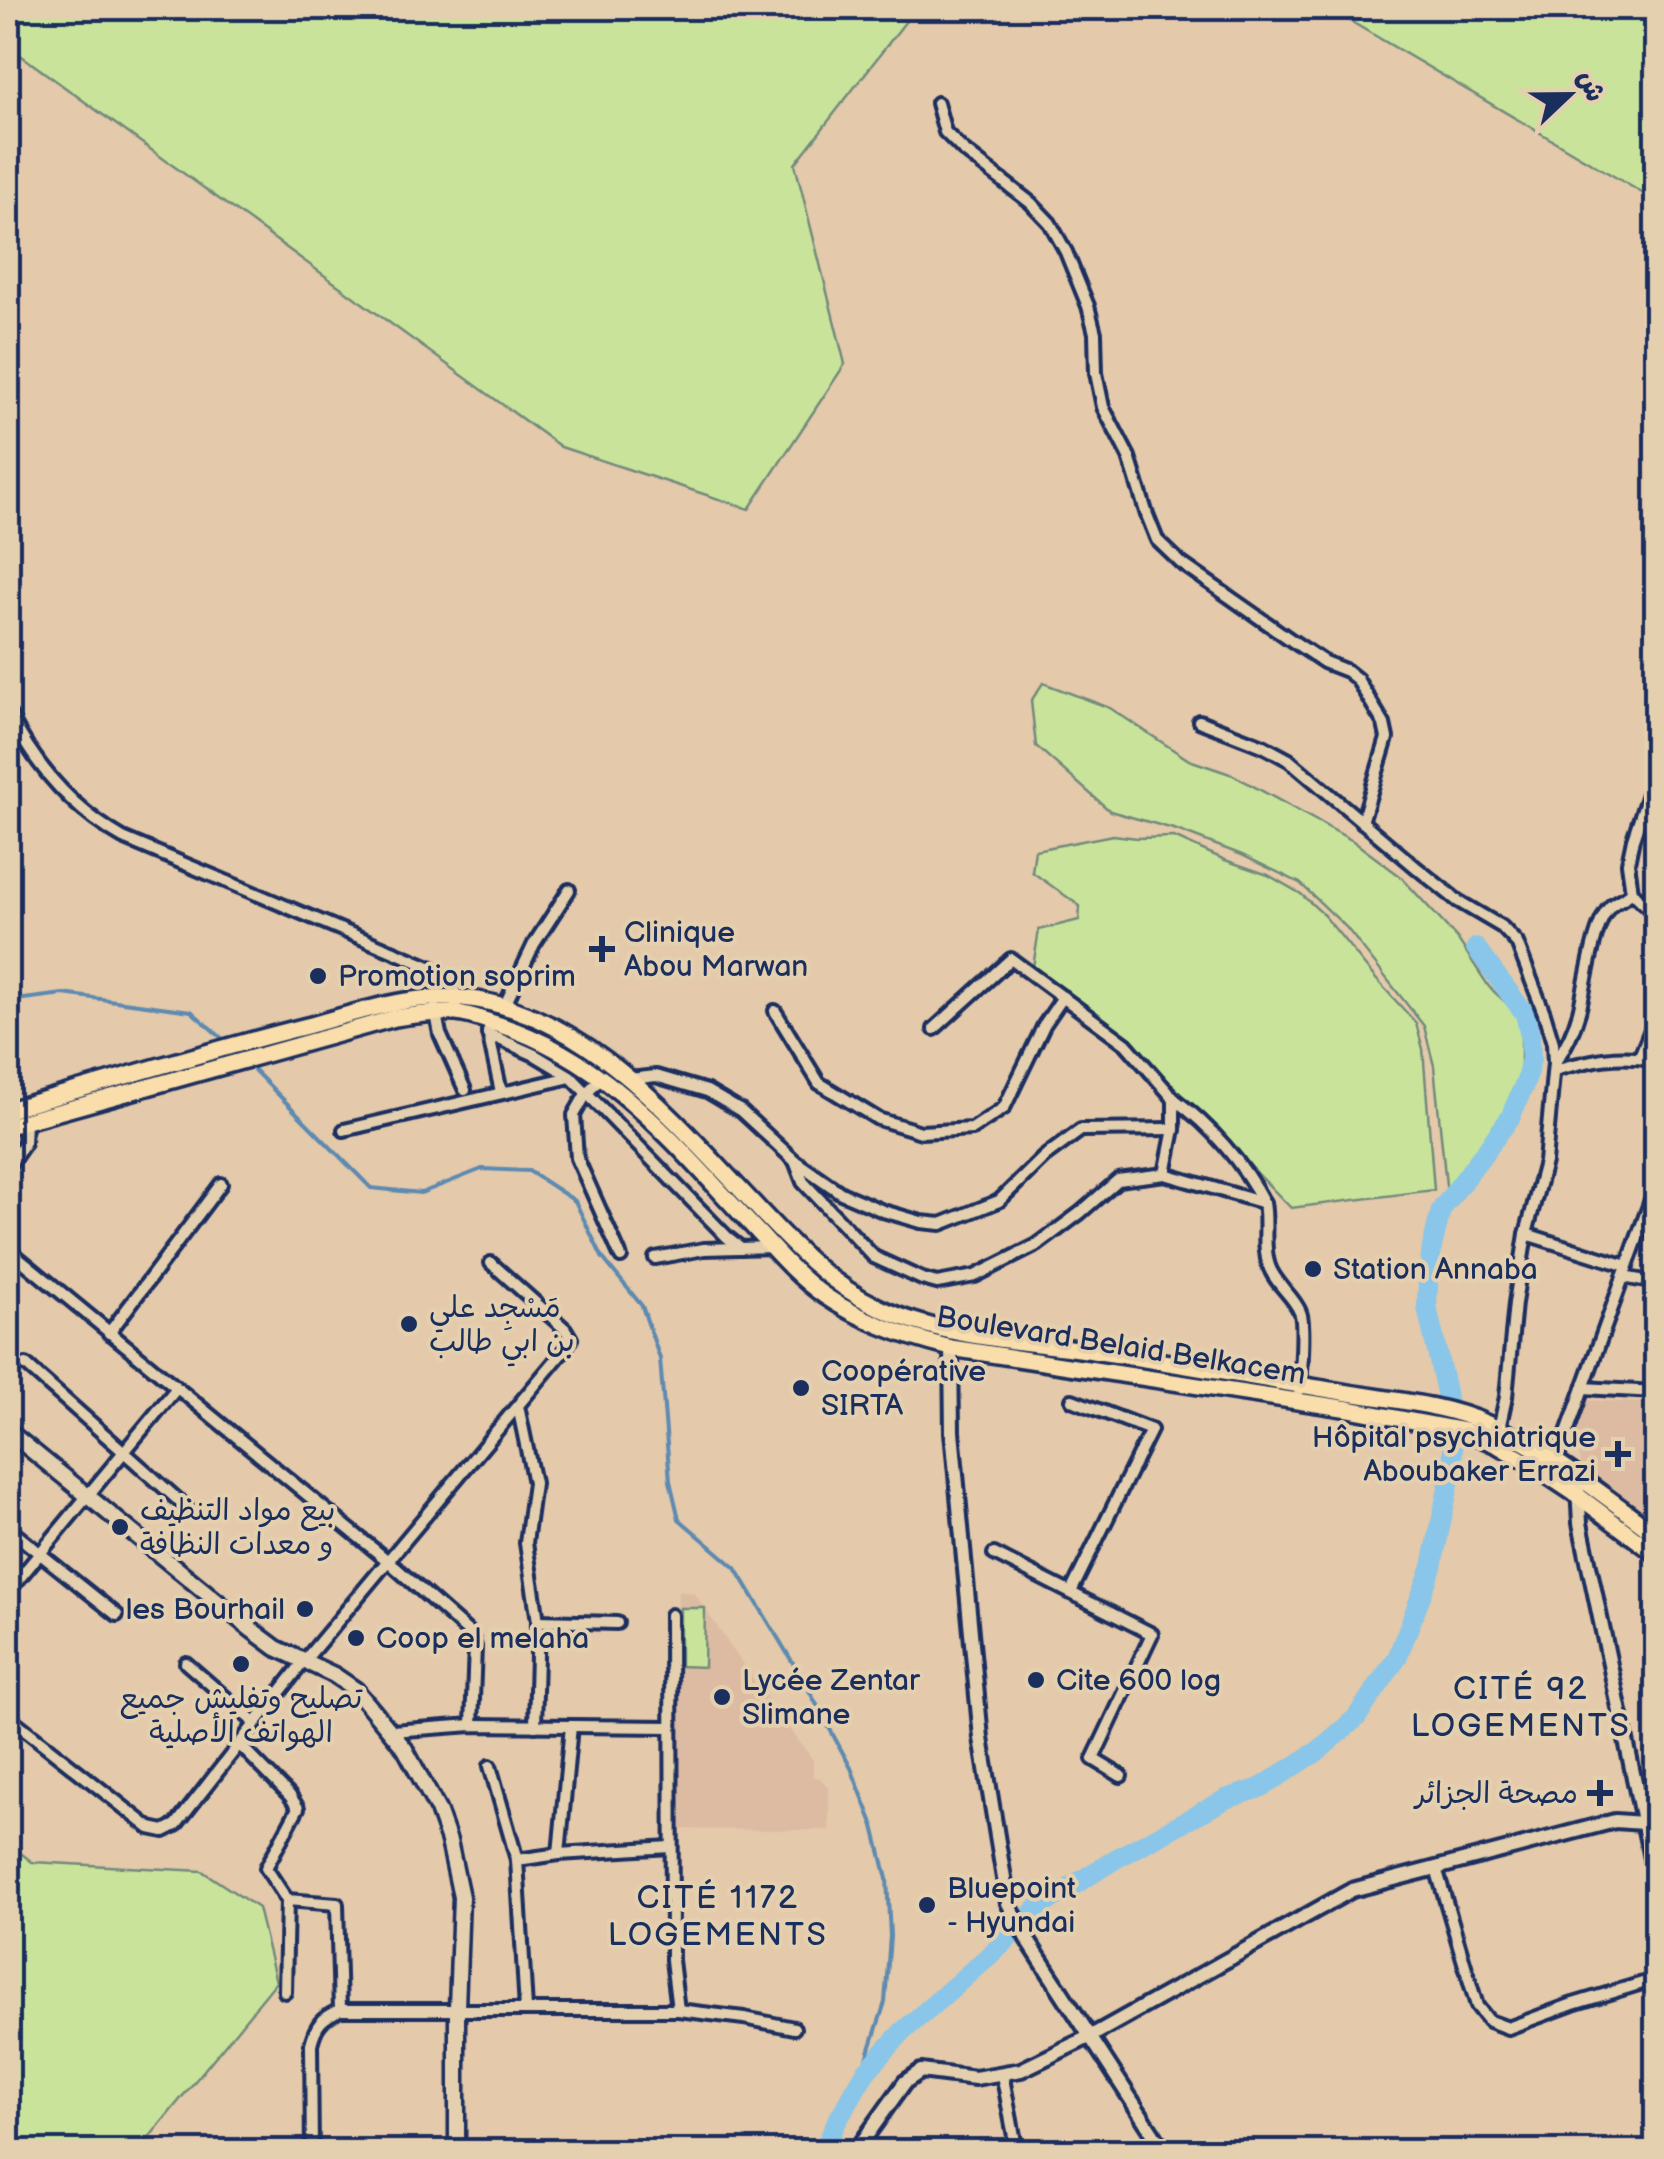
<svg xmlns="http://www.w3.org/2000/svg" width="1664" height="2159" font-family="'Balsamiq Sans','Playpen Sans Arabic',sans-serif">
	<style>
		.built { fill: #dcbba2 }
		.green { fill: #c9e49a; stroke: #728a7c; stroke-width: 2.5 }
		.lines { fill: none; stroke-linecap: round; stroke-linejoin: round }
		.stream { stroke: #5d8ab1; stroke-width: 4 }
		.river { stroke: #89c6e9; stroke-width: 20 }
		.minor-casing { stroke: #1b2f5e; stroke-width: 18 }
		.tertiary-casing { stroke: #1b2f5e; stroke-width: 20 }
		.secondary-casing { stroke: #1b2f5e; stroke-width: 21 }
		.primary-casing { stroke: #1b2f5e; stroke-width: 22 }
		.minor { stroke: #e4d0ae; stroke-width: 10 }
		.tertiary { stroke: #e4d0ae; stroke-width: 12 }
		.secondary { stroke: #e4d0ae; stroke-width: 14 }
		.primary { stroke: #f9ddab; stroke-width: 15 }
		.poi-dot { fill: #1b2f5e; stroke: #e4d0ae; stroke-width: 4 }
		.labels { text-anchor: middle; stroke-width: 8; stroke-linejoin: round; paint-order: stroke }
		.poi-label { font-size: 30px; fill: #1b2f5e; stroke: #e4d0ae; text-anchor: start }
		.street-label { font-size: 30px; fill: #1b2f5e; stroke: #e4d0ae }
		.neighbourhood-label { font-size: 32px; letter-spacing: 2.5px; fill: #1b2f5e; stroke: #e4d0ae }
	</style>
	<rect width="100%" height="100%" fill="#e4c9aa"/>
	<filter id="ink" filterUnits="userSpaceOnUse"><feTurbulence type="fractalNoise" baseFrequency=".01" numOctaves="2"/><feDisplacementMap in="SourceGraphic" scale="20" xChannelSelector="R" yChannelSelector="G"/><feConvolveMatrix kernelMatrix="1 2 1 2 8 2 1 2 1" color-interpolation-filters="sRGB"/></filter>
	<g filter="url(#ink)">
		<g class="built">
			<path d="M1584 1400 1656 1404V1528L1585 1477 1573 1431Z"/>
			<path d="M678 1591 694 1593 754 1681 813 1760V1777L820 1778 829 1788V1830L678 1829Z"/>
		</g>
		<g class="green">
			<path d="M8 8H916L795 164 845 364 749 509 561 447 8 46Z"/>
			<path d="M1328 8H1656V201Z"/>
			<path d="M1043 683 1110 708 1189 760 1233 775 1353 841 1400 876 1457 938 1489 987 1515 1011 1521 1027V1070L1505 1115 1447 1195 1434 1066 1424 1026 1346 927 1300 883 1242 855 1177 830 1110 811 1036 746 1031 701Z"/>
			<path d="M1113 835 1137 838 1174 837 1225 860 1268 875 1301 894 1323 914 1375 978 1416 1023 1423 1049 1434 1190 1291 1208 1123 1034 1032 973 1039 930 1079 920 1080 906 1032 872 1035 850Z"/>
			<path d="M680 1608H705L704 1667 680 1666Z"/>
			<path d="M8 1843 32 1862 202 1871 258 1908 276 1982 138 2151H8Z"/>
		</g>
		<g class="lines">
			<g class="stream">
				<path d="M8 1001 63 994 191 1011 225 1041"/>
				<path d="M249 1065 371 1188 421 1193 482 1169 529 1171 575 1201 602 1257 642 1306 660 1359 670 1481 679 1519 736 1568 805 1683 851 1768 874 1826 887 1879 890 1936 885 2002 859 2084"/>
			</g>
			<path class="river" d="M823 2152 836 2123 865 2073 903 2031 1007 1940 1036 1909 1117 1858 1226 1799 1260 1788 1318 1751 1356 1718 1397 1658 1432 1567 1452 1468 1453 1449 1446 1392 1427 1307 1428 1282 1432 1247 1441 1210 1510 1118 1526 1080 1531 1059 1530 1036 1525 1014 1476 948"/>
			<defs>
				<g id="minor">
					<path d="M937 103 945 132 963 150 1031 203 1050 223 1066 252 1088 306 1095 333 1096 373 1103 407 1129 457 1147 515 1157 540 1181 563 1291 640 1324 662 1347 671 1357 679 1384 724 1387 738 1362 822"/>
					<path d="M8 712C34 764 72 809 123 838L430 967C445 976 456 983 457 1002"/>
					<path d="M1199 721 1263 746 1289 760 1418 869 1458 901 1502 927 1517 943 1544 1013 1553 1043 1554 1063 1545 1162 1526 1234 1515 1303 1506 1397 1499 1429"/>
					<path d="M1632 892 1656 915"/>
					<path d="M504 1007 534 944 569 890"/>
					<path d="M435 1009 440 1034 465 1090"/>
					<path d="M775 1011 819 1083 878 1119 921 1132 972 1129 1004 1108 1044 1025 1063 997"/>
					<path d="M934 1029 1011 959 1126 1044 1174 1099V1129L1165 1174 1264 1203C1268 1223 1262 1246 1269 1266 1275 1284 1293 1295 1300 1312 1305 1322 1301 1378 1299 1391"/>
					<path d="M488 1032 501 1092"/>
					<path d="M488 1034 535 1055 570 1076"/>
					<path d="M1640 1057 1656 1017"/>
					<path d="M1555 1062C1566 1047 1574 1030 1579 1012 1586 987 1593 920 1612 905 1618 900 1626 898 1632 892L1628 863 1633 839 1656 770"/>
					<path d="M1554 1070C1592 1060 1617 1053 1656 1061"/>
					<path d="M601 1078 586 1094 574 1115 577 1158 621 1257"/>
					<path d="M630 1079 656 1076 707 1091 741 1111 795 1161 841 1193 883 1211 921 1222 941 1224 999 1201 1044 1157 1081 1130 1174 1129"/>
					<path d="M1174 1099C1211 1126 1243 1163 1264 1203"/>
					<path d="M344 1130 571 1077 727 1237 741 1248"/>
					<path d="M795 1161 803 1182 874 1257 922 1279 937 1283 975 1276 1037 1245 1080 1213 1118 1180 1165 1174"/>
					<path d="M8 1167 24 1144 25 1122"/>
					<path d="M1526 1234 1627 1266"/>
					<path d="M8 1249 388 1561 466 1630 472 1637 475 1647 472 1725"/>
					<path d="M655 1258 704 1249 773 1247"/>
					<path d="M1623 1277 1656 1283"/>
					<path d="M109 1333 221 1184"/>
					<path d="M26 1365 186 1507"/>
					<path d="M1583 1388 1656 1392"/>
					<path d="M518 1406 534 1483 526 1543 538 1621"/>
					<path d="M1556 1463 1656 1186"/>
					<path d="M8 1528 117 1615"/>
					<path d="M994 1554 1152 1634 1093 1759 1121 1776"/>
					<path d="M8 1592 176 1389"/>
					<path d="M1071 1592 1151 1430 1072 1400"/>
					<path d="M671 1615 672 1960 678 2010"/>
					<path d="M186 1663 255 1723"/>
					<path d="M8 1716 150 1828 164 1831 176 1825 305 1660 565 1349 571 1339 565 1329 491 1263"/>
					<path d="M535 1726 538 1621 617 1623"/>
					<path d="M392 1731 472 1725 671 1727"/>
					<path d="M239 1744 290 1796 298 1808 266 1868 287 1900 285 1992"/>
					<path d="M490 1766 517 1860 526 2009"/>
					<path d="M559 1854 571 1726"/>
					<path d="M517 1860 559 1854 670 1847"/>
					<path d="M1436 1868 1477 2006 1489 2021 1508 2028 1573 2004 1656 1979"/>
					<path d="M287 1900 337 1904 340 2010"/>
					<path d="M1002 2073 1017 2152"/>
					<path d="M312 2152 311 2044C316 2024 322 2018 340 2010H678L744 2018 794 2028"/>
				</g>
				<g id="tertiary">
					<path d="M951 1348 952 1432 981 1738 1008 1903 1027 1939 1165 2152"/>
					<path d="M1578 1488 1580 1523 1656 1882"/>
					<path d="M855 2152 905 2082 921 2071 975 2078 1021 2070 1091 2036 1352 1890 1615 1821 1643 1823 1656 1819"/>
				</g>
				<g id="secondary">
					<path d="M8 1431 252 1630 276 1648 334 1675 356 1690 405 1749 438 1810 449 1841 461 1897 457 2008V2152"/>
					<path d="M1656 2152V2151"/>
				</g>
				<g id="primary">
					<path d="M8 1110C107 1082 207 1051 307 1026 362 1011 420 990 478 1000 593 1021 677 1123 753 1203 791 1244 827 1283 878 1307 942 1338 1023 1341 1093 1351 1174 1363 1255 1378 1337 1391 1387 1400 1441 1403 1488 1424 1549 1451 1603 1495 1656 1534"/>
					<path d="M8 1126 395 1018C415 1015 436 1012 456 1013 471 1014 486 1021 500 1025 606 1060 670 1138 743 1216 769 1243 794 1275 825 1296 863 1322 906 1337 951 1348L1349 1409 1465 1431 1499 1446 1538 1469 1577 1495 1656 1554"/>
				</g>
			</defs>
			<use href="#minor" class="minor-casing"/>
			<use href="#tertiary" class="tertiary-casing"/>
			<use href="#secondary" class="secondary-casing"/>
			<use href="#primary" class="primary-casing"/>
			<use href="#minor" class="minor"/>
			<use href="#tertiary" class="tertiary"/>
			<use href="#secondary" class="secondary"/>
			<use href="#primary" class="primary"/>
		</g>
	</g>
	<g class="poi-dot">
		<path d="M597 934h10v10h10v10h-10v10h-10v-10h-10v-10h10z"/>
		<circle cx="318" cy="976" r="10"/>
		<circle cx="1313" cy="1269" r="10"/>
		<circle cx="409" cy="1324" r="10"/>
		<circle cx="801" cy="1388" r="10"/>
		<path d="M1613 1439h10v10h10v10h-10v10h-10v-10h-10v-10h10z"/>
		<circle cx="120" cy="1527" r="10"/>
		<circle cx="305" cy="1609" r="10"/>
		<circle cx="356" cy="1638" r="10"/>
		<circle cx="241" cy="1664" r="10"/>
		<circle cx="1036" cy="1680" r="10"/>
		<circle cx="722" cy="1697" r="10"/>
		<path d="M1595 1778h10v10h10v10h-10v10h-10v-10h-10v-10h10z"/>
		<circle cx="927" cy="1905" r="10"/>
	</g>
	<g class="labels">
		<g class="poi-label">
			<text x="624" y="942">Clinique<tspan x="624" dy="34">Abou Marwan</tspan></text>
			<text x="338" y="986">Promotion soprim</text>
			<text x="1333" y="1279">Station Annaba</text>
			<text x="429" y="1317">مَسْجِد علي<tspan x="429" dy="34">بن ابي طالب</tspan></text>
			<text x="821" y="1381">Coopérative<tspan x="821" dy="34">SIRTA</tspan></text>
			<text x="1596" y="1447" text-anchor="end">Hôpital psychiatrique<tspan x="1596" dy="34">Aboubaker Errazi</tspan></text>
			<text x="140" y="1520">بيع مواد التنظيف<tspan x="140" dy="34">و معدات النظافة</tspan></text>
			<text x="285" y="1619" text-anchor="end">les Bourhail</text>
			<text x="376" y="1648">Coop el melaha</text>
			<text x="742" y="1690">Lycée Zentar<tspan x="742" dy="34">Slimane</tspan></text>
			<text x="1056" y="1690">Cite 600 log</text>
			<text x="241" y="1708" text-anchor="middle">تصليح وتفليش جميع<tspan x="241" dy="34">الهواتف الأصلية</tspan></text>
			<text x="1578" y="1803" text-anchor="end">مصحة الجزائر</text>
			<text x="947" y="1898">Bluepoint<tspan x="947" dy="34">- Hyundai</tspan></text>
		</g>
		<g class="street-label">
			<text transform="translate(1121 1345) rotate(9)" y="10">Boulevard Belaid Belkacem</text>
		</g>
		<g class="neighbourhood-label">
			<text x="1521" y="1699">CITÉ 92<tspan x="1521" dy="37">LOGEMENTS</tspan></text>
			<text x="718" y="1908">CITÉ 1172<tspan x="718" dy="37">LOGEMENTS</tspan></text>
		</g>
	</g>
	<rect width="1664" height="2159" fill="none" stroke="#e4d0ae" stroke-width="40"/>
	<rect x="20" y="20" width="1624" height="2119" fill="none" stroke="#1b2f5e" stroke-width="4" filter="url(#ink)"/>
	<g transform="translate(1569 95) rotate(68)" stroke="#e4d0ae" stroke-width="8" paint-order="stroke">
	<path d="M0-8L18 38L0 25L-18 38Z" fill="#1b2f5e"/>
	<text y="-15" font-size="28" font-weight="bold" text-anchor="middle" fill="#1b2f5e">ش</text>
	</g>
</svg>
